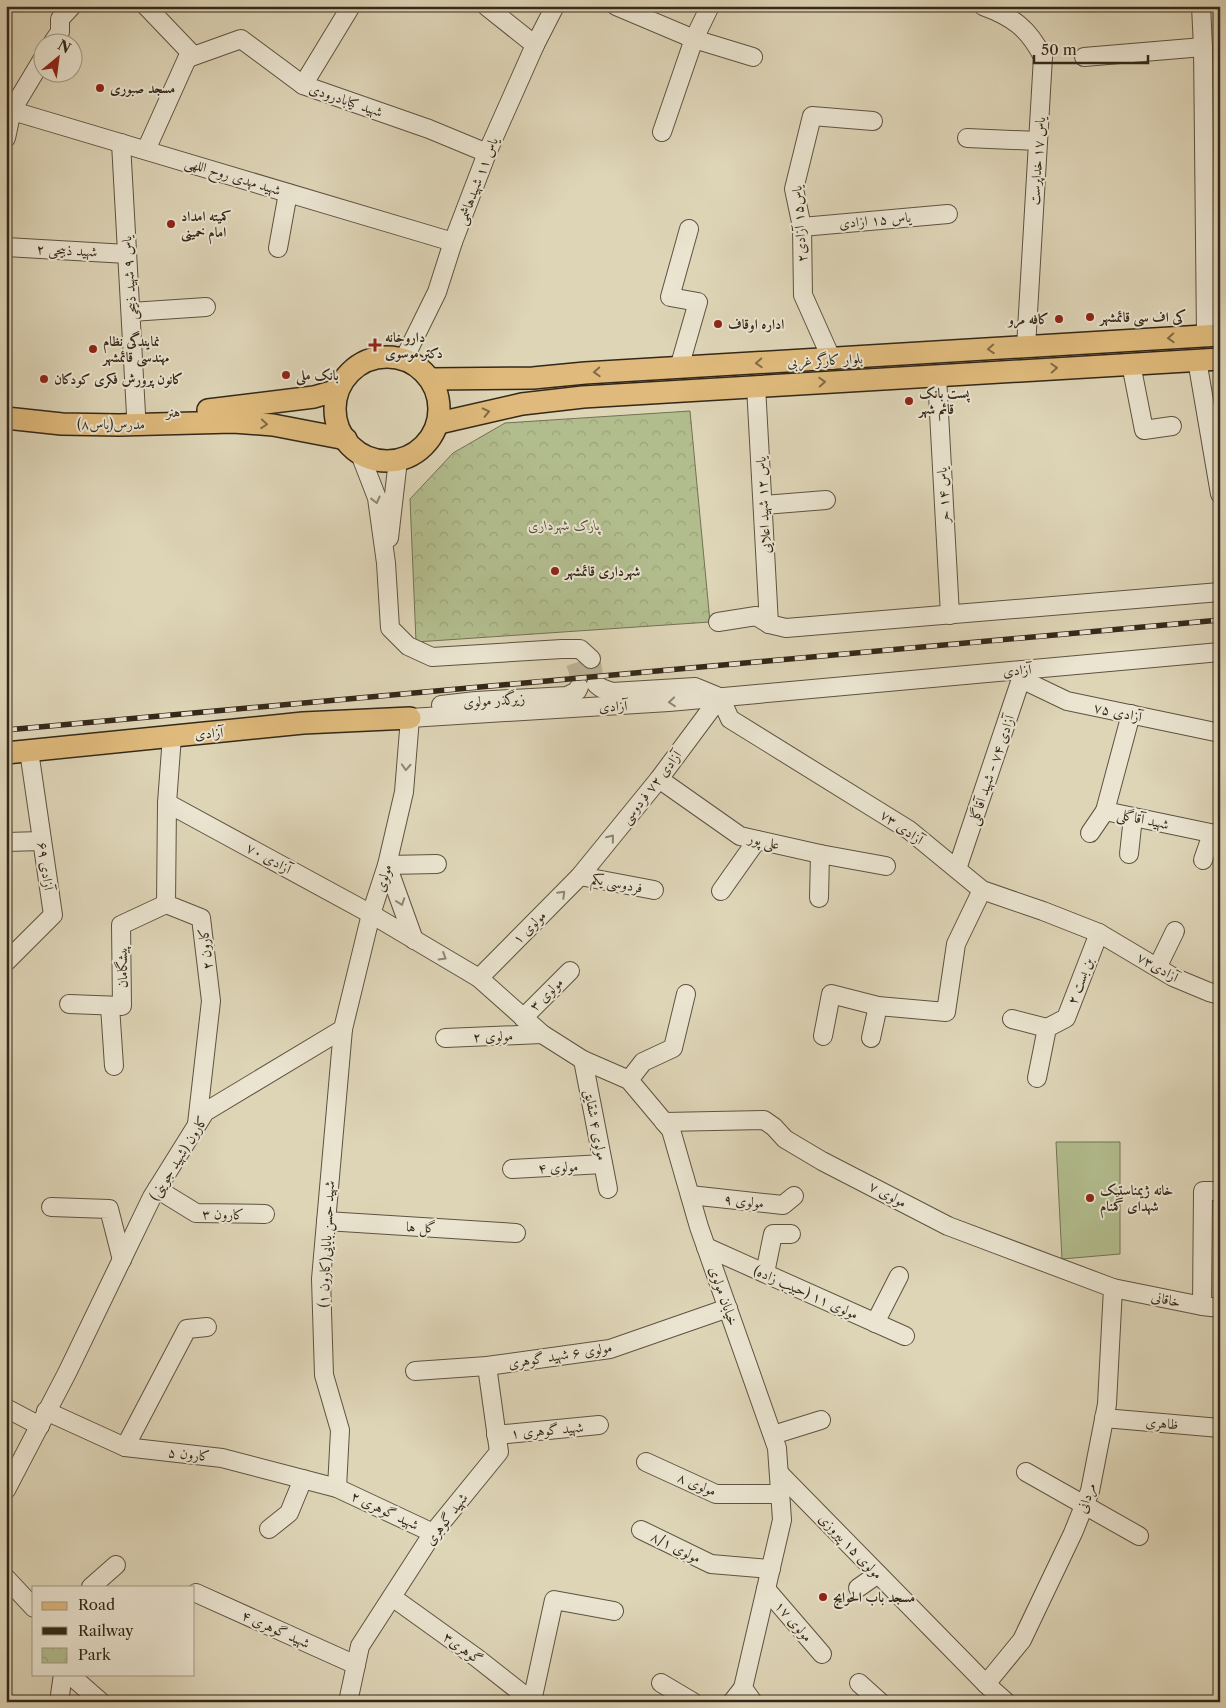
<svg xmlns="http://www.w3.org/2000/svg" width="1226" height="1708" font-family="'Libre Caslon Text',Amiri,serif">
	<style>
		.park { fill: url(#park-crowns); stroke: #737254 }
		.garden { fill: #b2bd8e; stroke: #737254 }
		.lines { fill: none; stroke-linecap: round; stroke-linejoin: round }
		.minor-tunnel { stroke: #bcb297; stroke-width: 18; stroke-dasharray: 18 9; stroke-linecap: butt }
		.minor-casing { stroke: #5e5340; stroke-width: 20 }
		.major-casing { stroke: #342819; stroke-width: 24 }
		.minor { stroke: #eae4d0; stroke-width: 18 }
		.major { stroke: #dfba7c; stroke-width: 21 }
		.rail-casing { stroke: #342819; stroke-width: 5.5 }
		.rail { stroke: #eae4d0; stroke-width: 4; stroke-dasharray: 11; stroke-linecap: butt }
		.oneway { stroke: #816a46 }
		.oneway2 { stroke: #8f8674 }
		.poi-dot { fill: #8f2418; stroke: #eae4d0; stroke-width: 2 }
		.labels { text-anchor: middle; stroke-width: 4; stroke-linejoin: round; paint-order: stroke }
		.poi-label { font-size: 14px; font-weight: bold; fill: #342819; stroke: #eae4d0; text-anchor: start }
		.street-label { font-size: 14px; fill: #342819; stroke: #eae4d0 }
		.park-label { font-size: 14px; font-style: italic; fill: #544d36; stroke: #eae4d0 }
	</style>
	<defs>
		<pattern id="park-crowns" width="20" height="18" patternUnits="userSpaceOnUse" patternTransform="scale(1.25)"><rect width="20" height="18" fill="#b2bd8e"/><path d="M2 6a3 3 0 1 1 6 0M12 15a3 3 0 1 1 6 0" fill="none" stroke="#9aa27a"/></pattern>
	</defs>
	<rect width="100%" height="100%" fill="#ded5b7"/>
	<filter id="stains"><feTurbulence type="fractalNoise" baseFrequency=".004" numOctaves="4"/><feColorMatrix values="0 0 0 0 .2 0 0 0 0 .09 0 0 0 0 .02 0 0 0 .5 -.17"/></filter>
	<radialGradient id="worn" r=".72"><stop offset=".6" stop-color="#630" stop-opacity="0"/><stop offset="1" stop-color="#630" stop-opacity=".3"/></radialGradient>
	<path class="park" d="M690 411 710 622 416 642 410 499 453 453 505 423Z"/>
	<path class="garden" d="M1056 1142H1120V1254L1062 1259Z"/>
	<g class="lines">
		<g class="minor-tunnel">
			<path d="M591 659 596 684"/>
			<path d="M575 663 578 672 579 687"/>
		</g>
		<defs>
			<g id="minor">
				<path d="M486 6 535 45"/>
				<path d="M616 6 694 39 753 57"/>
				<path d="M983 6C1013 17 1028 28 1043 57L1026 347"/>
				<path d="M1201 6 1203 47 1206 336"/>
				<path d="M53 42 60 32V19L72 6"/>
				<path d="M1084 57 1203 47"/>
				<path d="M188 58 241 39 303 85 429 129 487 153"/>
				<path d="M303 85 351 6"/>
				<path d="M6 109 453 242"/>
				<path d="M662 132 694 39 710 6"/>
				<path d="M6 138 12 110 42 60"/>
				<path d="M967 138 1038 141"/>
				<path d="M121 143 136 414"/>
				<path d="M146 150 190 52 146 6"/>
				<path d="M802 227 948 214"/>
				<path d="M6 247 127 254"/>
				<path d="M278 248 288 193"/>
				<path d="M131 312 206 307"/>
				<path d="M404 359 437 292 453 242 487 153 535 45 555 6"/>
				<path d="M832 360 803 295 802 227 794 189 812 116 873 121"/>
				<path d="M1197 360 1220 494"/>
				<path d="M1131 364 1144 430 1172 426"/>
				<path d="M679 368 698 302 670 297 689 229"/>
				<path d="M937 376 950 615"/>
				<path d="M756 386 769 624"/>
				<path d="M360 454 377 498 386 563 390 628 408 646 432 657 562 649H580L591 659"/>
				<path d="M764 505 826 500"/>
				<path d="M389 538 398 460"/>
				<path d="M718 622 756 616 769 624 786 628 1220 592"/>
				<path d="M1021 679 1067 701 1220 733"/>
				<path d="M596 684 601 688 612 692 695 687 717 696"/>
				<path d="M720 697 730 719 909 830 982 890 1043 911 1099 933 1173 977 1209 992 1220 995"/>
				<path d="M441 705 476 701 567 696 577 691 579 687"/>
				<path d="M1131 714 1105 811 1220 835"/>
				<path d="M410 718 669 702 1220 652"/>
				<path d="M172 736 167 803 166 904 201 918 211 1001 197 1124"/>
				<path d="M659 779 740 836 820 854 886 866"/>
				<path d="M167 803 371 914 479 978 542 1034 583 1060 629 1080 671 1130 699 1227 777 1448 782 1520 743 1688 753 1702"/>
				<path d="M1090 833 1105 811"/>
				<path d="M6 842 42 841"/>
				<path d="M1129 854 1133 817"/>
				<path d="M1203 860 1212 834"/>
				<path d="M957 869 1021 679 1022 670"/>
				<path d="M580 876 654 890"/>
				<path d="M721 891 757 840"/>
				<path d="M819 898 820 854"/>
				<path d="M414 940 387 865 437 864"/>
				<path d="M6 962 53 915 29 751"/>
				<path d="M1158 966 1175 931"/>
				<path d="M479 978 580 876 659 779 720 697"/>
				<path d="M69 1004 122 1006 121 925 166 904"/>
				<path d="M110 1006 114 1066"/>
				<path d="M523 1018 570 971"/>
				<path d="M1012 1019 1047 1028"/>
				<path d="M823 1036 831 994 878 1006 946 1012 956 944 982 890"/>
				<path d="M445 1038 542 1034"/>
				<path d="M871 1038 878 1006"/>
				<path d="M583 1060 608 1189"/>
				<path d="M1037 1078 1047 1028 1066 1018 1099 933"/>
				<path d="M629 1080 643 1062 673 1048 686 994"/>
				<path d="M664 1122 764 1120 774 1127 785 1139 822 1161 948 1226 1113 1288 1202 1306 1220 1308"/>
				<path d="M512 1169 603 1164"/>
				<path d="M157 1189 196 1213 265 1214"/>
				<path d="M690 1195 783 1205 794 1196"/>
				<path d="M51 1207 109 1209 122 1260"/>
				<path d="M326 1221 516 1233"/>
				<path d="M706 1247 905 1336"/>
				<path d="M765 1273 773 1234H791"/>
				<path d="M1202 1306 1203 1191H1220"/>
				<path d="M875 1323 899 1276"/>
				<path d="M415 1371 487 1366 610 1349 728 1308"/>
				<path d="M6 1408 40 1426"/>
				<path d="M46 1411 125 1447 222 1458 337 1488 433 1533"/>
				<path d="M1104 1418 1220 1428"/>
				<path d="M496 1435 599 1425"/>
				<path d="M773 1435 821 1420"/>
				<path d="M125 1447 187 1329 207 1327"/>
				<path d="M646 1462 716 1494H780"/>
				<path d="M1026 1472 1139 1536"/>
				<path d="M779 1473 986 1684 1006 1702"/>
				<path d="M337 1488 340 1430 324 1375 321 1279 343 1029"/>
				<path d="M6 1490 67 1373 152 1197 205 1112 343 1029 371 914 387 865 404 792 410 718"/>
				<path d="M269 1529 289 1513 303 1479"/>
				<path d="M641 1530 711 1564 771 1569"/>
				<path d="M6 1578 34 1608"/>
				<path d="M91 1587 116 1565"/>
				<path d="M858 1588 878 1574"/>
				<path d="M766 1589 822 1654"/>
				<path d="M196 1593 356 1665"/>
				<path d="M392 1597 477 1658 533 1702"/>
				<path d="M69 1674 101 1702"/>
				<path d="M661 1683 693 1702"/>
				<path d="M859 1683 880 1702"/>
				<path d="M986 1684 1022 1640 1073 1533 1090 1491 1107 1404 1113 1288"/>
				<path d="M532 1701 554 1600 614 1611"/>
				<path d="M59 1702 63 1674"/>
				<path d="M348 1702 360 1646 433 1533 499 1452 487 1366"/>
				<path d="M732 1702 743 1688"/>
			</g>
			<g id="major">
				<circle cx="387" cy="409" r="52"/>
				<path d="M431 379 533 378 585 373 1220 335"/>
				<path d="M208 410 314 397 338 390"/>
				<path d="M6 418 62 424 119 425 233 422 273 425 346 439"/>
				<path d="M439 423 522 404 583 397 1220 359"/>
				<path d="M6 753 303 723 410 718"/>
			</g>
		</defs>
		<use href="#minor" class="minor-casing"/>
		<use href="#major" class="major-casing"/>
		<use href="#minor" class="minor"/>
		<use href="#major" class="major"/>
		<defs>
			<path id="rail" d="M6 730 1220 620"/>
		</defs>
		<use href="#rail" class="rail-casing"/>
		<use href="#rail" class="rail"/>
	</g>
	<defs><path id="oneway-chevron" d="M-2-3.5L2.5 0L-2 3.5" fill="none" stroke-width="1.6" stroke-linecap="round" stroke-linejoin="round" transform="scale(1.25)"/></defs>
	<g class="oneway">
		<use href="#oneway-chevron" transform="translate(1171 338) rotate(177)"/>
		<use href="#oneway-chevron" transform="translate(991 349) rotate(176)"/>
		<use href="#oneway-chevron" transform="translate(759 363) rotate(177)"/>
		<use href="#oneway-chevron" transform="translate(1054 368) rotate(-3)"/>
		<use href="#oneway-chevron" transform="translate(597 372) rotate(177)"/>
		<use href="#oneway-chevron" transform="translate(822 382) rotate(-3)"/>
		<use href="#oneway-chevron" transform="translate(486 412) rotate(-13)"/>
		<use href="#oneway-chevron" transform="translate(264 424) rotate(4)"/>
	</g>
	<g class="oneway2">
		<use href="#oneway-chevron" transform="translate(376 500) rotate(76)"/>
		<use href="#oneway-chevron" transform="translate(672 702) rotate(175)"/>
		<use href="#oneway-chevron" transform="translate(406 767) rotate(93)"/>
		<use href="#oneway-chevron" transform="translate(611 838) rotate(-51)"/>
		<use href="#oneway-chevron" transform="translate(562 894) rotate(-45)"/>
		<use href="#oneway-chevron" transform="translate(401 902) rotate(70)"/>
		<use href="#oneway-chevron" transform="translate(443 957) rotate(31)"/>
	</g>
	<g class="poi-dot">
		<circle cx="100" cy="88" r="5"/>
		<circle cx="171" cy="224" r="5"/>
		<circle cx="1090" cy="317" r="5"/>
		<circle cx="1059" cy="319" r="5"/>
		<circle cx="718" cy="324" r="5"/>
		<path d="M372.5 337.5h5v5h5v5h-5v5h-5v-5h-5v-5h5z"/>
		<circle cx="93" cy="349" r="5"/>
		<circle cx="286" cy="375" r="5"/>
		<circle cx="44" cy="379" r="5"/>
		<circle cx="909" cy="401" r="5"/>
		<circle cx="555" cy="571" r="5"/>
		<circle cx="1090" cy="1198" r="5"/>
		<circle cx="823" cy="1597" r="5"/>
	</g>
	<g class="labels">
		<g class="poi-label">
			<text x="110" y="93">مسجد صبوری</text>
			<text x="181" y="221">کمیته امداد<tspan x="181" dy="16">امام خمینی</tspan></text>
			<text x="1100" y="322">کی اف سی قائمشهر</text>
			<text x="1049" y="324" text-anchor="end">کافه مرو</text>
			<text x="728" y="329">اداره اوقاف</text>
			<text x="385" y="342">داروخانه<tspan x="385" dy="16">دکتر موسوی</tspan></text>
			<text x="103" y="346">نمایندگی نظام<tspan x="103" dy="16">مهندسی قائمشهر</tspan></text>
			<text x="296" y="380">بانک ملی</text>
			<text x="54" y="384">کانون پرورش فکری کودکان</text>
			<text x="919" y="398">پست بانک<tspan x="919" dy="16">قائم شهر</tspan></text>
			<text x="565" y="576">شهرداری قائمشهر</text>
			<text x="1100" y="1195">خانه ژیمناستیک<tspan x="1100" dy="16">شهدای گمنام</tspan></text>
			<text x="833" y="1602">مسجد باب الحوایج</text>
		</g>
		<g class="street-label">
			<text transform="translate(346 100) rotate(19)" y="5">شهید کیابادرودی</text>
			<text transform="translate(1037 161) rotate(-86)" y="5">یاس ۱۷ خداپرست</text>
			<text transform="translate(233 176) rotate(17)" y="5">شهید مهدی روح اللهی</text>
			<text transform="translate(477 181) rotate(-69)" y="5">یاس ۱۱ شهیدهاشمی</text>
			<text transform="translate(875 220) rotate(-5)" y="5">یاس ۱۵ ازادی</text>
			<text transform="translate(799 224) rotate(-94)" y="5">یاس۱۵ آزادی۲</text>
			<text transform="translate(67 250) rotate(3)" y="5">شهید ذبیحی ۲</text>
			<text transform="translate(129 278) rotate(-94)" y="5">یاس ۹ شهید ذبیحی</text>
			<text transform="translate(825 360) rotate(-3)" y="5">بلوار کارگر غربی</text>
			<text transform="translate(173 412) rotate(-3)" y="5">هنر</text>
			<text x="111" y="429">مدرس(یاس۸)</text>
			<text transform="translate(943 495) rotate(-93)" y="5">یاس ۱۴ حر</text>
			<text transform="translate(763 505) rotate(-93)" y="5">یاس ۱۲ شهید اعلایی</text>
			<text transform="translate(1017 670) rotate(-5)" y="5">آزادی</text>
			<text transform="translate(494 700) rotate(-4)" y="5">زیرگذر مولوی</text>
			<text transform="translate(613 706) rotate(-3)" y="5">آزادی</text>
			<text transform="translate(1118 712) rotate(12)" y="5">آزادی ۷۵</text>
			<text transform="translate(209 733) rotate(-4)" y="5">آزادی</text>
			<text transform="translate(991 770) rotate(-71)" y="5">آزادی ۷۴ - شهید آقاگلی</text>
			<text transform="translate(651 787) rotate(-52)" y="5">آزادی ۷۲ فردوسی</text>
			<text transform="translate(1143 819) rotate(12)" y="5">شهید آقاگلی</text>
			<text transform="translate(902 827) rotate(35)" y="5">آزادی ۷۳</text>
			<text transform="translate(764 841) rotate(13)" y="5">علی پور</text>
			<text transform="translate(269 858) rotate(29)" y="5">آزادی ۷۰</text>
			<text transform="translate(46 866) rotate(82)" y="5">آزادی ۶۹</text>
			<text transform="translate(383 878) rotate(-73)" y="5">مولوی</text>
			<text transform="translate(617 883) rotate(11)" y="5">فردوسی یکم</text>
			<text transform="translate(529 927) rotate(-45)" y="5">مولوی ۱</text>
			<text transform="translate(205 949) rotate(-96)" y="5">کارون ۲</text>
			<text transform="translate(122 967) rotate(-91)" y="5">پیشگامان</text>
			<text transform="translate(1158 967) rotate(30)" y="5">آزادی۷۳</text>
			<text transform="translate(1080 981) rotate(-69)" y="5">بن بست ۲</text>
			<text transform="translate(546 994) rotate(-45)" y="5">مولوی ۳</text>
			<text transform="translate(493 1036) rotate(-2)" y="5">مولوی ۲</text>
			<text transform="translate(596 1125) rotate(79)" y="5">مولوی ۴ شقایق</text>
			<text transform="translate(178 1158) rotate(-58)" y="5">کارون (شهید جوینی)</text>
			<text transform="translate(558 1167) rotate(-3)" y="5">مولوی ۴</text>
			<text transform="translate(888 1194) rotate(28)" y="5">مولوی ۷</text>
			<text transform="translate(744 1201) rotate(6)" y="5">مولوی ۹</text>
			<text transform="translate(223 1214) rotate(1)" y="5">کارون ۳</text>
			<text transform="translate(421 1227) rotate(3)" y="5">گل ها</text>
			<text transform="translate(326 1244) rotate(-87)" y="5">شهید حسن بابایی(کارون ۱)</text>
			<text transform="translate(806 1292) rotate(24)" y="5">مولوی ۱۱ (حبیب زاده)</text>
			<text transform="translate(724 1296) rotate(71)" y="5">خیابان مولوی</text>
			<text transform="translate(1166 1299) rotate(12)" y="5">خاقانی</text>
			<text transform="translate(560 1355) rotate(-9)" y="5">مولوی ۶ شهید گوهری</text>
			<text transform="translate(1162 1423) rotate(5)" y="5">ظاهری</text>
			<text transform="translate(547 1430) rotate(-5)" y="5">شهید گوهری ۱</text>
			<text transform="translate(189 1454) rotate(6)" y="5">کارون ۵</text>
			<text transform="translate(697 1484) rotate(22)" y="5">مولوی ۸</text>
			<text transform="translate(1086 1498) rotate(-71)" y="5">مردانی</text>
			<text transform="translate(385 1510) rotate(25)" y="5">شهید گوهری ۲</text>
			<text transform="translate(446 1519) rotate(-53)" y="5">شهید گوهری</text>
			<text transform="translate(851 1546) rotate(46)" y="5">مولوی ۱۵ پیروزی</text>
			<text transform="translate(676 1547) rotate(26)" y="5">مولوی ۸/۱</text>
			<text transform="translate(794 1621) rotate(49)" y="5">مولوی ۱۷</text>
			<text transform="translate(276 1629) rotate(24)" y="5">شهید گوهری ۴</text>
			<text transform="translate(463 1648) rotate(36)" y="5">گوهری۳</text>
		</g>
		<g class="park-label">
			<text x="564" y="530">پارک شهرداری</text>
		</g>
	</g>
	<rect width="1226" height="1708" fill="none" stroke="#ded5b7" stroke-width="25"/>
	<rect x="8" y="8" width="1211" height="1693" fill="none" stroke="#342819" stroke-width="2.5"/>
	<rect x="12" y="12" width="1201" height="1683" fill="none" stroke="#342819"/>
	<rect x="32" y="1586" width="162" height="90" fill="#eae4d0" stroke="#a19987"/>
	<rect x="42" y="1602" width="25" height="8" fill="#dfba7c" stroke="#a19987"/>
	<text x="78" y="1610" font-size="15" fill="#342819">Road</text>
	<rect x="42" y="1627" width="25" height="8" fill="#342819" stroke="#a19987"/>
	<text x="78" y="1636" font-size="15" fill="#342819">Railway</text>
	<rect x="42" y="1648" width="25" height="15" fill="url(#park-crowns)" stroke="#a19987"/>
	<text x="78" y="1660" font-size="15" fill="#342819">Park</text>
	<g transform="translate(58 58) rotate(29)"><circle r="24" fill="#eae4d0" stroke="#a19987"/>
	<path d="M0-4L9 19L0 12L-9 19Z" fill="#8f2418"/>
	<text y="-8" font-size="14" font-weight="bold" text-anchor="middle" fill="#342819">N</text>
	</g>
	<path d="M1034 55v8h114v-8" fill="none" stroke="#342819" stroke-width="2.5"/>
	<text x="1041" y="55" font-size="15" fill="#342819" stroke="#eae4d0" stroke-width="4" paint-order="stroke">50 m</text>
	<rect width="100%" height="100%" filter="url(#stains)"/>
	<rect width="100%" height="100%" fill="url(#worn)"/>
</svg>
